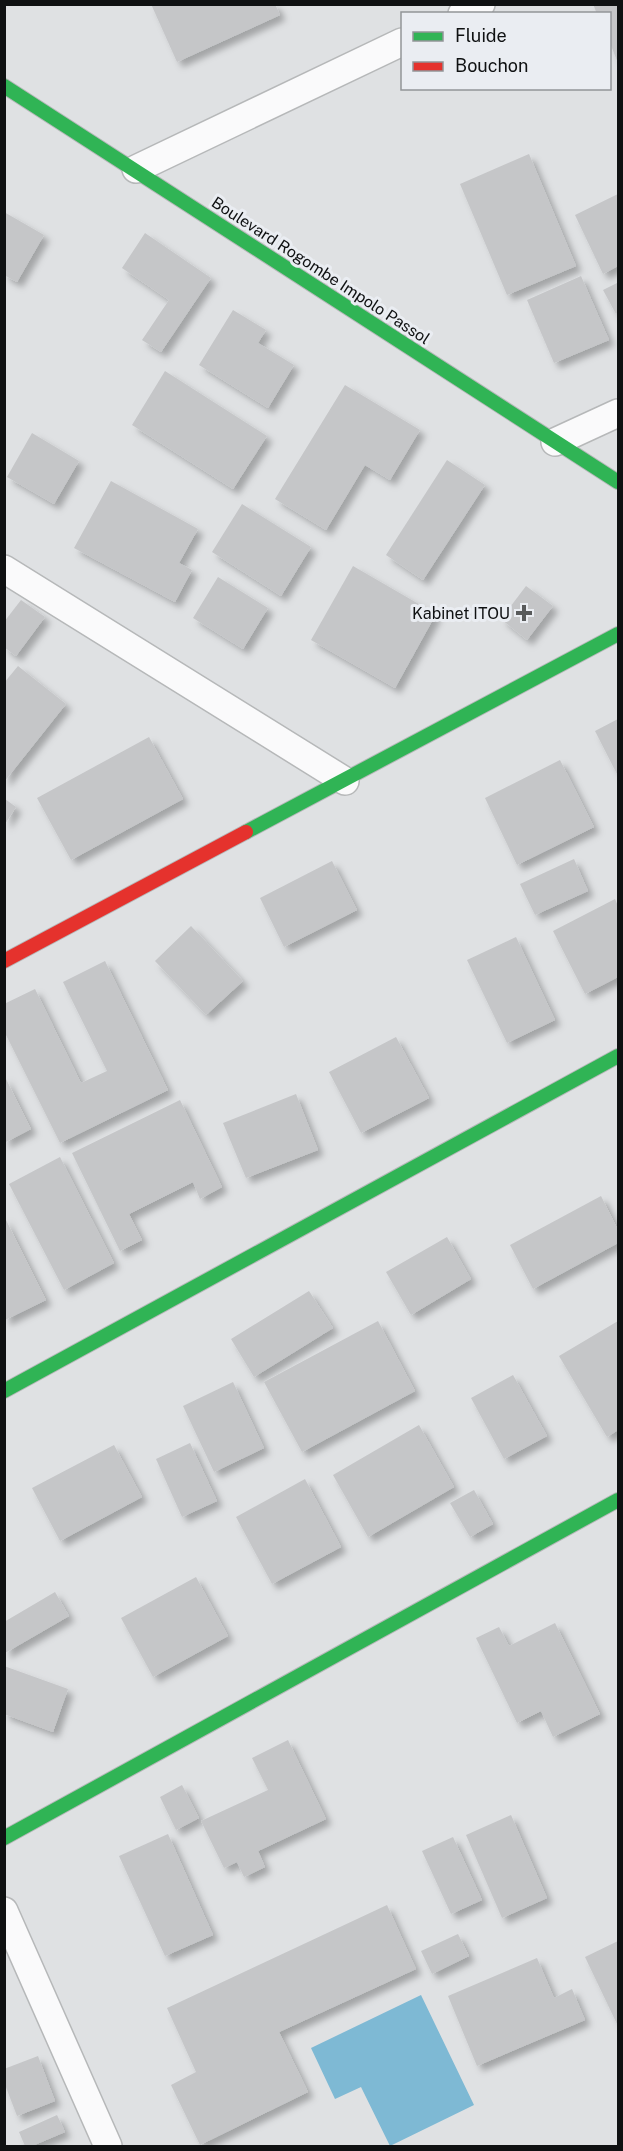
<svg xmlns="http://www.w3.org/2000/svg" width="623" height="2151" font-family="'Public Sans',sans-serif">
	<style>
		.water { fill: #7eb9d4 }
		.building { fill: #c5c6c8; filter: url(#shadow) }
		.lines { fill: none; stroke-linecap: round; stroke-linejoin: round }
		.street-casing { stroke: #b6b8b9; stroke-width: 30 }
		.fast-casing { stroke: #b6b8b9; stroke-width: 16 }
		.jam-casing { stroke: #b6b8b9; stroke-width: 16 }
		.street { stroke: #fafafb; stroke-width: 27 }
		.fast { stroke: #30b455; stroke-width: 14 }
		.jam { stroke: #e5322d; stroke-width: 14 }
		.poi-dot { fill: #585a5b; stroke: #eaedf2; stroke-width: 2 }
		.labels { text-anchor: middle; stroke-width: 6; stroke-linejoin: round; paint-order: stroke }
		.street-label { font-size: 16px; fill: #0f1112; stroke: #eaedf2 }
		.poi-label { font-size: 16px; fill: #0f1112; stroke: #eaedf2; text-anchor: end }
	</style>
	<defs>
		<filter id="shadow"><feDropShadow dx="5.5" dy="5.5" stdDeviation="3" flood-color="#0004"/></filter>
	</defs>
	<rect width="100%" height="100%" fill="#dfe1e3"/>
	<path class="water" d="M421 1995 474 2105 390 2146 361 2087 335 2099 311 2048Z"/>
	<g class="building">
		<path d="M151 4H275L280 15 177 62Z"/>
		<path d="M593 4H618V63L610 43V14H597Z"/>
		<path d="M529 154 576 266 507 295 460 184Z"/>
		<path d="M618 194V266L603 274 575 215Z"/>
		<path d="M4 212 44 235 17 282 4 275Z"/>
		<path d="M145 233 211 278 161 352 142 340 169 300 122 268Z"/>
		<path d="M581 276 609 340 554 363 527 300Z"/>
		<path d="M617 283 618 312 616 314 603 290Z"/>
		<path d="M233 310 266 330 258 343 294 365 268 408 199 365Z"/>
		<path d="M165 371 267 436 233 489 132 425Z"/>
		<path d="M345 385 420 430 390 480 365 465 326 530 275 499Z"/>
		<path d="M32 433 79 461 54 504 7 477Z"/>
		<path d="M447 460 485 485 423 580 386 555Z"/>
		<path d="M111 481 198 529 179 563 192 570 175 602 74 548Z"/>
		<path d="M242 504 311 547 281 596 212 552Z"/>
		<path d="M353 566 436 614 395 688 311 640Z"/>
		<path d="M218 577 268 608 243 649 193 618Z"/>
		<path d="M526 586 553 606 527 640 501 619Z"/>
		<path d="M21 600 45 617 16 656 4 647V622Z"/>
		<path d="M18 666 66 704 4 782V683Z"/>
		<path d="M618 719V776L595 731Z"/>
		<path d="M149 737 183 799 71 860 37 798Z"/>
		<path d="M560 760 594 827 517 865 485 798Z"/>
		<path d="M5 799 16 807 5 824Z"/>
		<path d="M574 859 588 891 535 915 520 884Z"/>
		<path d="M332 861 357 910 284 947 260 898Z"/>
		<path d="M615 899 618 906V977L585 994 553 931Z"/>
		<path d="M191 926 243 981 206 1015 155 961Z"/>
		<path d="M516 937 555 1020 507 1043 467 960Z"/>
		<path d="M105 961 168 1090 60 1143 4 1031V1004L35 989 81 1083 107 1071 63 982Z"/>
		<path d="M396 1037 429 1098 361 1133 329 1072Z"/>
		<path d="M4 1075 31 1129 4 1143Z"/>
		<path d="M296 1094 318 1150 246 1178 223 1123Z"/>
		<path d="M180 1100 222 1187 200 1199 193 1182 129 1214 142 1240 120 1251 72 1153Z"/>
		<path d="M60 1157 114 1263 64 1290 9 1184Z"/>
		<path d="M601 1196 618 1230V1243L533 1289 510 1245Z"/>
		<path d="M4 1216 46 1300 5 1320 4 1318Z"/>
		<path d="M447 1237 471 1279 411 1315 386 1272Z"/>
		<path d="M309 1291 333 1328 254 1377 231 1339Z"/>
		<path d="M378 1321 415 1391 302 1452 264 1382Z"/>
		<path d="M618 1321V1430L607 1437 559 1356Z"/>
		<path d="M513 1375 547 1436 504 1459 471 1398Z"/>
		<path d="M233 1382 264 1448 214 1472 183 1406Z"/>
		<path d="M419 1425 454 1487 368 1537 333 1475Z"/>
		<path d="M190 1443 217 1501 182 1517 156 1459Z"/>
		<path d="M114 1445 142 1497 60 1541 32 1488Z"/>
		<path d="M305 1479 341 1547 272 1584 236 1517Z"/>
		<path d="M474 1490 493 1524 470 1537 450 1503Z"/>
		<path d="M196 1577 228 1636 153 1677 121 1618Z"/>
		<path d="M55 1592 69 1616 5 1653 4 1622Z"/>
		<path d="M555 1623 600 1714 553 1737 541 1711 517 1723 476 1638 499 1627 509 1646Z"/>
		<path d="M4 1666 68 1689 53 1732 4 1714Z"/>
		<path d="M288 1740 326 1819 258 1851 265 1867 244 1877 237 1862 224 1868 201 1821 268 1790 252 1758Z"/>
		<path d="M182 1785 199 1818 176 1830 160 1797Z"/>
		<path d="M511 1815 547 1898 502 1918 466 1835Z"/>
		<path d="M168 1834 213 1935 165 1956 119 1856Z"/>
		<path d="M453 1837 482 1900 451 1914 422 1851Z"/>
		<path d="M387 1905 416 1969 279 2032 308 2092 200 2145 171 2085 196 2072 167 2008Z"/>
		<path d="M458 1934 469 1956 432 1974 421 1951Z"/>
		<path d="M618 1941V2023L617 2024 585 1957Z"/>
		<path d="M537 1958 554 1998 572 1989 585 2020 477 2066 448 1996Z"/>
		<path d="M38 2056 55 2101 17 2116 4 2082V2069Z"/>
		<path d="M57 2115 65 2132 32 2146H25L19 2132Z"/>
	</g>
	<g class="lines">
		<defs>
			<g id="street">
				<path d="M462 14 481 4"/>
				<path d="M136 169 402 42"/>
				<path d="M555 442 618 413"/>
				<path d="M4 569 345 781"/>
				<path d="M4 1911 108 2146"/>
			</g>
			<g id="fast">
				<path d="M4 86 618 482"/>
				<path d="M246 832 618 634"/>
				<path d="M4 1391 618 1056"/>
				<path d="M4 1838 618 1500"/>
			</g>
			<path id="jam" d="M4 961 246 832"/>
		</defs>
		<use href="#street" class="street-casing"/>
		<use href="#fast" class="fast-casing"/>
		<use href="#jam" class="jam-casing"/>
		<use href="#street" class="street"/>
		<use href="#fast" class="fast"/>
		<use href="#jam" class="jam"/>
	</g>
	<path class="poi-dot" d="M521 604h6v6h6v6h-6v6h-6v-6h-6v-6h6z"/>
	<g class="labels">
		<g class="street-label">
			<text transform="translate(321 270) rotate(33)" y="6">Boulevard Rogombe Impolo Passol</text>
		</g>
		<g class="poi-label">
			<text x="510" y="619">Kabinet ITOU</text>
		</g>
	</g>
	<rect width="623" height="2151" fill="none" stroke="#0f1112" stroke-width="12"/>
	<rect x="401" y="12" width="210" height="78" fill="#eaedf2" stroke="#929598" stroke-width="1.5"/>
	<rect x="413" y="32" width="30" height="9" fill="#30b455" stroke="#929598" stroke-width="1.5"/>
	<text x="455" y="42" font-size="18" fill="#0f1112">Fluide</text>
	<rect x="413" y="62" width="30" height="9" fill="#e5322d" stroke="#929598" stroke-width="1.5"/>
	<text x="455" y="72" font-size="18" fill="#0f1112">Bouchon</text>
</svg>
